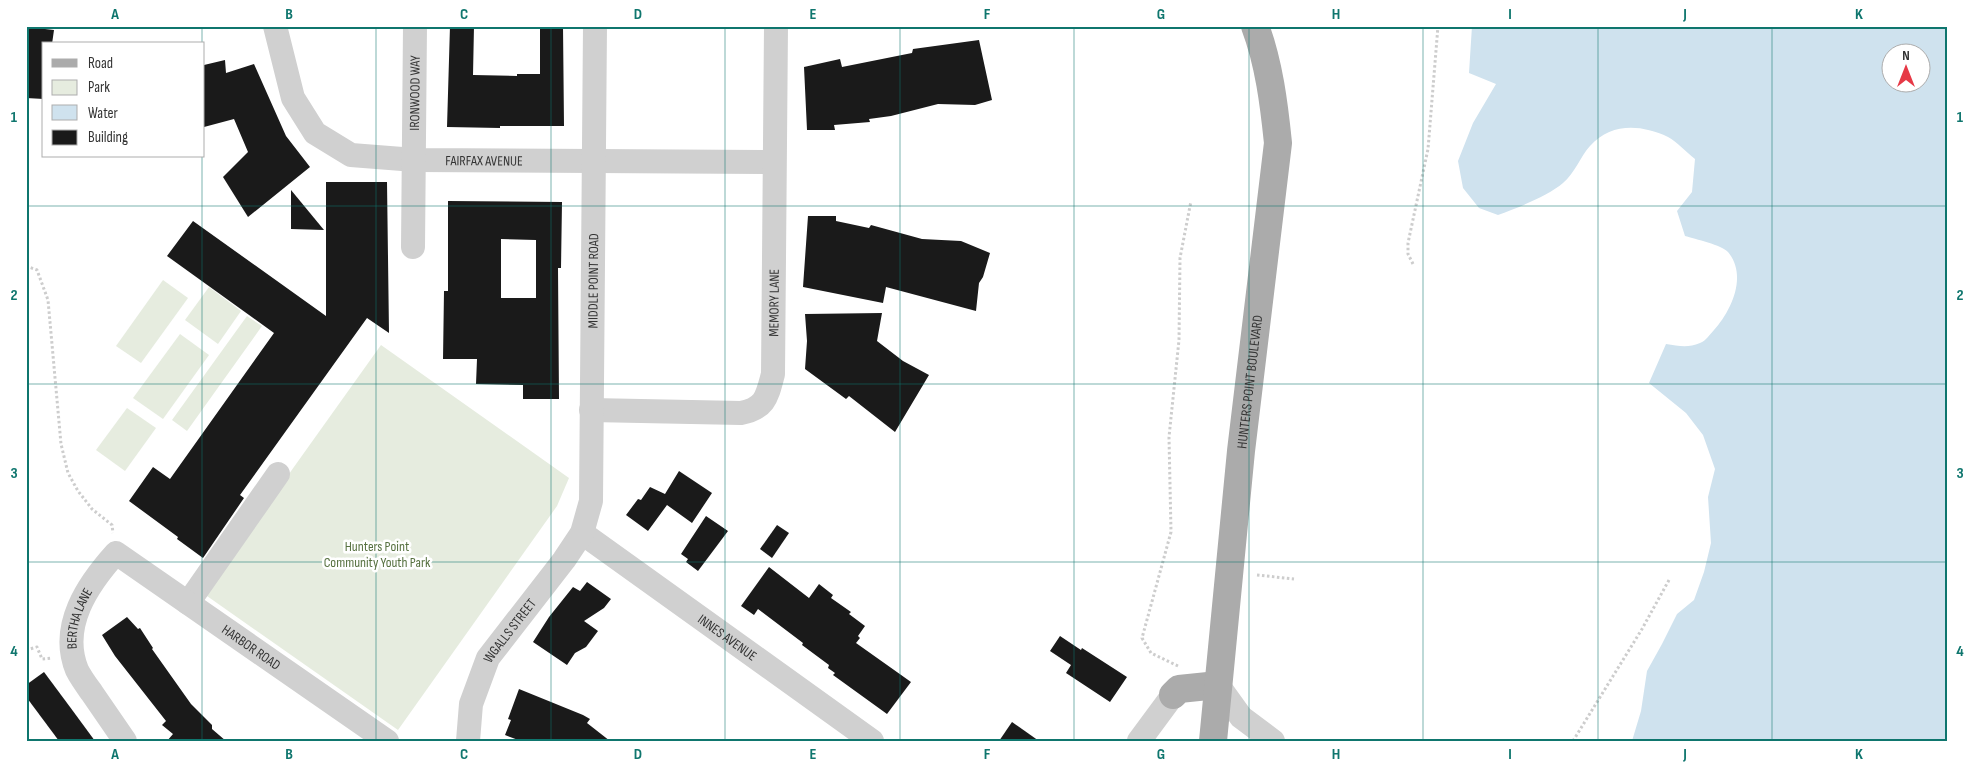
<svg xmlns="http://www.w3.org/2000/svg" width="1974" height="767" font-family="'Sofia Sans Condensed',sans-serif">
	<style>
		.green { fill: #e6ecdf }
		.water { fill: #cfe2ee; fill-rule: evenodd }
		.building { fill: #1a1a1a; fill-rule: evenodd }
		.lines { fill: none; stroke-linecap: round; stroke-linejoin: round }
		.path { stroke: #cdcdcd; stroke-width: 3; stroke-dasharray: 2.5 2.5; stroke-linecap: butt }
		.minor { stroke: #d0d0d0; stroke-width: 24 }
		.major { stroke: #ababab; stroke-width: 28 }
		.grid { fill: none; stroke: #0f766e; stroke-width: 1; stroke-opacity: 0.55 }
		.labels { text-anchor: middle; stroke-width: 5; stroke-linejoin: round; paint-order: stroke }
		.street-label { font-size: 14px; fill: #333; stroke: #fff }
		.park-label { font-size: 14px; fill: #56703f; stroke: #fff }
		.neatline { fill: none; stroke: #0f766e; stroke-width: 2 }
		.grid-label { font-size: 16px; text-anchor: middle; font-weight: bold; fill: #0f766e }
	</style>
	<rect width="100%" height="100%" fill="#fff"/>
	<g class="green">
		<path d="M163 280 188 298 141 363 116 346Z"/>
		<path d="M209 287 241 311 218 344 185 320Z"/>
		<path d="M247 316 262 326 187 431 172 420Z"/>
		<path d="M180 334 209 355 163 419 133 398Z"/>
		<path d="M381 345 569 478 557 506 398 730 207 596 209 586Z"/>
		<path d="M127 408 156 428 125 471 96 450Z"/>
	</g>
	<path class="water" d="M1472 26H1948V741H1632L1641 711 1647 671 1662 644 1677 614 1694 600 1704 572 1711 543 1708 497 1715 469 1703 435 1686 413 1649 383 1666 344C1679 346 1688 348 1700 343 1706 341 1710 334 1714 330 1731 311 1748 276 1728 252 1722 245 1695 239 1685 236L1677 211 1692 192 1695 159C1686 152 1677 142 1668 137 1640 124 1611 123 1590 146 1580 157 1575 173 1563 183 1548 196 1517 208 1498 215L1479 208 1463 188 1458 161 1473 123 1496 84 1469 73ZM1892 52H1922V82H1892Z"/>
	<g class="building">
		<path d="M26 26H46L45 29 54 30 52 44H44V99L26 98Z"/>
		<path d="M450 26H474L473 75 517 76V74H540V26H563L564 126H500V128L447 127Z"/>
		<path d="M979 40 992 100 975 105 938 104 891 116 869 119 870 122 834 125 835 130H807L804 67 840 59 842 67 912 53 913 49Z"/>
		<path d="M225 60 226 73 254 64 286 136 310 167 248 217 223 177 248 152 234 119 204 127V65Z"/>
		<path d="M326 182H387L389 333 367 318 240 495 244 498 203 558 177 539 178 537 129 501 153 467 170 479 274 333 167 256 193 221 326 316Z"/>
		<path d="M291 190 324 230 291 229Z"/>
		<path d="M448 201 562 202 561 268H558L559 399H523V385L476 384 477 359H443L444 291H448ZM501 239 536 240V298H501Z"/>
		<path d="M808 216H836V221L869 228 871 225 922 239 961 241 990 253 983 277 979 283 976 311 886 287 883 303 803 287Z"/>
		<path d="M882 313 877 341 903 361 929 375 895 432 849 396 846 399 805 369 807 341 805 314Z"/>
		<path d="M679 471 712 493 692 523 667 505 648 531 626 515 638 499 641 500 650 487 665 494Z"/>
		<path d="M706 516 728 531 698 571 686 562 688 559 681 554Z"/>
		<path d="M777 525 789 533 772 558 760 549Z"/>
		<path d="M769 567 809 598 819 584 833 595 831 598 851 612 849 614 865 626 858 636 860 638 856 643 911 682 887 714 833 675 835 673 828 668 829 665 802 645 803 643 758 609 754 615 741 606Z"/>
		<path d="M587 582 611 599 604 608 584 621 598 631 586 647 575 653 567 665 533 642 549 617 573 587 580 591Z"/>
		<path d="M127 617 138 629 140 628 153 648 152 649 191 704 212 725V729L226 741H167L173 734 162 725 166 721 115 656 102 635Z"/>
		<path d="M1060 636 1081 650 1082 648 1127 677 1110 702 1066 673 1071 665 1050 651Z"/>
		<path d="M44 672 70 707 95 741H59L27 698 26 685Z"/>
		<path d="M519 689 583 715 590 719 587 723 610 741H521L505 735 511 720 508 719Z"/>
		<path d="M1012 722 1039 741H999Z"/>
	</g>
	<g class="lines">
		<g class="path">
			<path d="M1413 264 1408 254V243L1428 149 1438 26"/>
			<path d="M26 266 37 270 48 300 61 444 68 473 78 491 92 509 112 525 113 533"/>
			<path d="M1257 575 1294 579"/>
			<path d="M26 650 37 647 42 659 52 658"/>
			<path d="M1178 666 1151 653 1142 638 1171 532 1169 437 1179 340 1180 258 1191 201"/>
			<path d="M1573 741 1642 629 1669 580"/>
		</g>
		<g class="minor">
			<path id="s1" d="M275 26 293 98 315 133 351 155 415 160 774 162"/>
			<path id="s2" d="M413 247 415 26"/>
			<path id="s3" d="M591 410 741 413C766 408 767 396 773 374L776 26"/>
			<path id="s4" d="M582 533 872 741"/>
			<path d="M188 603 278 474"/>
			<path d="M1218 685 1241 717 1273 741"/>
			<path id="s5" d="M125 741C114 725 103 709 92 693 87 686 81 678 77 670 59 626 88 584 116 553L387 741"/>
			<path id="s6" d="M468 741 471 704 488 658 564 560 582 533 591 501 595 26"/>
			<path d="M1139 741 1173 695"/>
		</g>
		<g class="major">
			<path d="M1173 695 1179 689 1218 685"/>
			<path id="s7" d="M1213 741 1241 451 1278 143C1274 104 1269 63 1255 26"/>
		</g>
	</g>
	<path class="grid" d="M202 26V44M376 26V741M551 26V741M725 26V741M900 26V741M1074 26V741M1249 26V741M1423 26V741M1598 26V741M1772 26V741M202 156V741M26 206H1948M26 384H1948M26 562H1948"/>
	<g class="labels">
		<g class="street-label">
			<text dy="5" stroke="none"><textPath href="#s2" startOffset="154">IRONWOOD WAY</textPath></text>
			<text dy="5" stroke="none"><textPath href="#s1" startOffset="291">FAIRFAX AVENUE</textPath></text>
			<text dy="5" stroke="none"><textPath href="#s6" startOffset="496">MIDDLE POINT ROAD</textPath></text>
			<text dy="5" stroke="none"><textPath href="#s3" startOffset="276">MEMORY LANE</textPath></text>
			<text dy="5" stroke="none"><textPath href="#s7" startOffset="361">HUNTERS POINT BOULEVARD</textPath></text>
			<text dy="5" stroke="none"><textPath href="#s5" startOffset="139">BERTHA LANE</textPath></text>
			<text dy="5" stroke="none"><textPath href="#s6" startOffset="121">INGALLS STREET</textPath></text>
			<text dy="5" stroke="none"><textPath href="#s4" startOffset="179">INNES AVENUE</textPath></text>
			<text dy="5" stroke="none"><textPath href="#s5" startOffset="381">HARBOR ROAD</textPath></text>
		</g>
		<g class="park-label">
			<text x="377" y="551">Hunters Point<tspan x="377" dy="16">Community Youth Park</tspan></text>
		</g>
	</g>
	<rect width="1974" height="767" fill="none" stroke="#ffffff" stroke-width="55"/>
	<rect x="42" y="42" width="162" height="115" fill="#ffffff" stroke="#adadad"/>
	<rect x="52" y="59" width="25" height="8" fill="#ababab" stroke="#adadad"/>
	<text x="88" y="68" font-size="15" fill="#333333">Road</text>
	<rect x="52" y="80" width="25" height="15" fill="#e6ecdf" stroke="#adadad"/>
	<text x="88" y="92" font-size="15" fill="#333333">Park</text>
	<rect x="52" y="105" width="25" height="15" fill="#cfe2ee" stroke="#adadad"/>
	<text x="88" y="118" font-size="15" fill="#333333">Water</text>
	<rect x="52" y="130" width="25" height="15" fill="#1a1a1a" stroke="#adadad"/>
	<text x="88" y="142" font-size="15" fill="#333333">Building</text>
	<g transform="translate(1906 68)"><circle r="24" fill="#ffffff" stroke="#adadad"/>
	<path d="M0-4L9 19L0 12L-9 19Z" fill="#e63946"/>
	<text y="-8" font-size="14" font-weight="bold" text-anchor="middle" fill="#333333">N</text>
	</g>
	<rect x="28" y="28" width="1918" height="712" class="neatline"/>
	<g class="grid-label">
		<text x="115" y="19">A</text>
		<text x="289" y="19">B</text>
		<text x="464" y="19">C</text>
		<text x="638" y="19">D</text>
		<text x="813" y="19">E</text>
		<text x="987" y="19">F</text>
		<text x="1161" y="19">G</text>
		<text x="1336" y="19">H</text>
		<text x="1510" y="19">I</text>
		<text x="1685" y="19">J</text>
		<text x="1859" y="19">K</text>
		<text x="14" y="122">1</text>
		<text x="1960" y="122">1</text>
		<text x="14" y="300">2</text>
		<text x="1960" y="300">2</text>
		<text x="14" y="478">3</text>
		<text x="1960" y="478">3</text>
		<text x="14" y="656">4</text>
		<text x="1960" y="656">4</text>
		<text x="115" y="759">A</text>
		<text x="289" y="759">B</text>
		<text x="464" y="759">C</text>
		<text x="638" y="759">D</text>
		<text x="813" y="759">E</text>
		<text x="987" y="759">F</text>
		<text x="1161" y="759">G</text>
		<text x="1336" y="759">H</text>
		<text x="1510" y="759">I</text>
		<text x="1685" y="759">J</text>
		<text x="1859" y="759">K</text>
	</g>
</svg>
